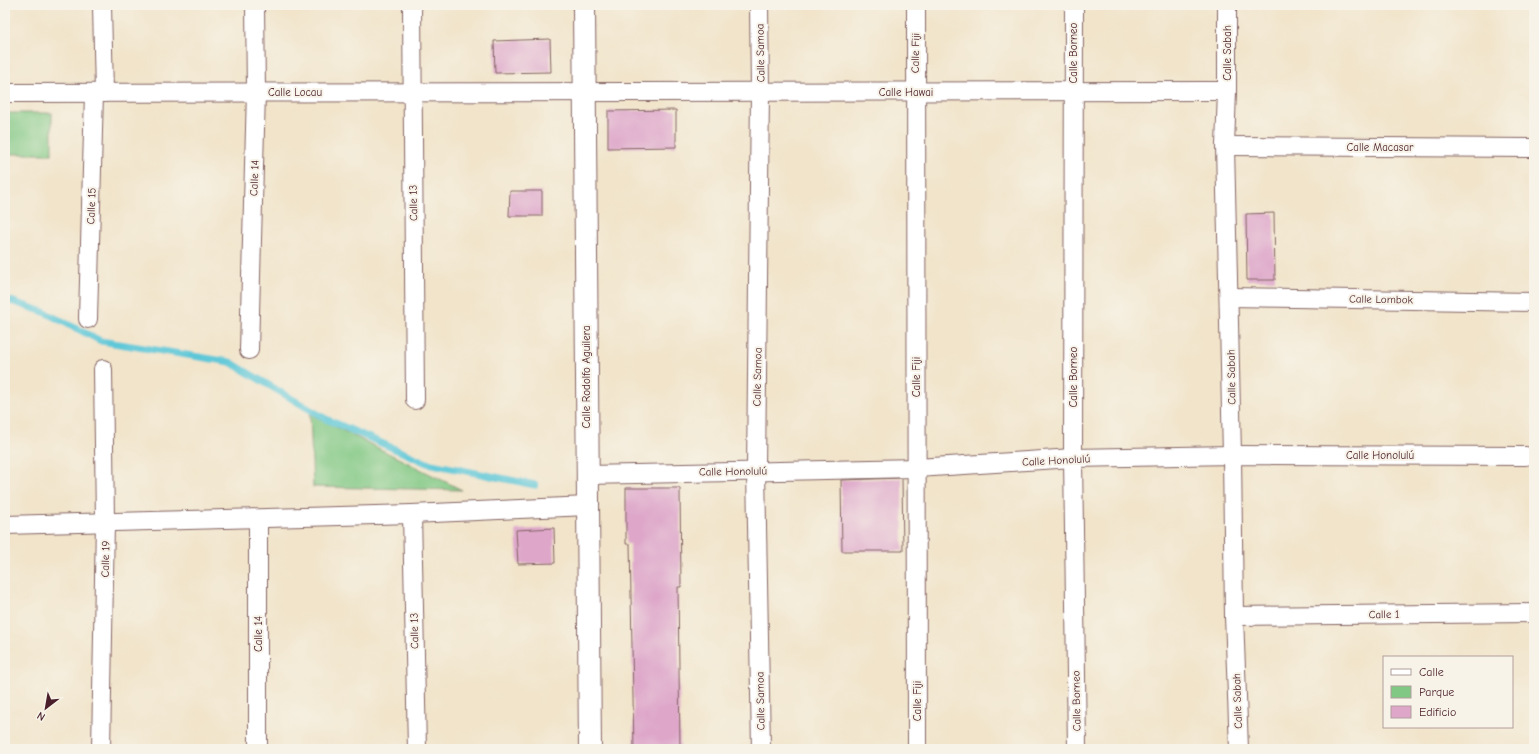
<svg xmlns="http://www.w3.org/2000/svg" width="1539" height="754" font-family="'Comic Neue',sans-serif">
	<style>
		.green { fill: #81c884; stroke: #667458 }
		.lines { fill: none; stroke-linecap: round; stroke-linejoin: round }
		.stream { stroke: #5dc7d8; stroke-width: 7 }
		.building { fill: #dea7ca }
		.minor-casing { stroke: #846463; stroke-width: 20 }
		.tertiary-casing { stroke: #846463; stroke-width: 24 }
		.minor { stroke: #fff; stroke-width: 18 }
		.tertiary { stroke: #fff; stroke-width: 22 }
		.labels { text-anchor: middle; stroke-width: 4; stroke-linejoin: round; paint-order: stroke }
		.street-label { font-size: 11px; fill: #4a1f2b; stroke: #f7f3e8 }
	</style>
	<rect width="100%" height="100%" fill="#f7f3e8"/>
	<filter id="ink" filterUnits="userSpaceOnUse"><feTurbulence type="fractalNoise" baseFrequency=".025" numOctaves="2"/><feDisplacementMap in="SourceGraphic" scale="8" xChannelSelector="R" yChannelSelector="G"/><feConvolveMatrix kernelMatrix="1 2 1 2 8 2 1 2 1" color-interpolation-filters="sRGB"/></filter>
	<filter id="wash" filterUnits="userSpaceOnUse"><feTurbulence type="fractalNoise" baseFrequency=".012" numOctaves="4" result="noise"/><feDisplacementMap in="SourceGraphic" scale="16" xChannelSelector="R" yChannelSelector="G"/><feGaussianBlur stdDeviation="0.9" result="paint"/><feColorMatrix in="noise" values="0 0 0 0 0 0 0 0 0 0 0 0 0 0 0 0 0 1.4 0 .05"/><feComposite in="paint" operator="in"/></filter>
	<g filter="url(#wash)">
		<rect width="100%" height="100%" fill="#f1e4ca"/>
		<g class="green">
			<rect x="5" y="113" width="47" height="41"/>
			<path d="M310 414 462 490 313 487Z"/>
		</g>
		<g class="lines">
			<path class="stream" d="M5 299 44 312 101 341 230 362 326 419 427 463 535 485"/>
		</g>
		<g id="blocks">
			<g class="building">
				<path d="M550 39 551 72 495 73 494 41Z"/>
				<path d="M676 110V147L608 148V111Z"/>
				<path d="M510 191H542V216H509Z"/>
				<path d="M1274 213 1275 280H1247L1246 214Z"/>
				<path d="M902 478 903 551H842L841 480Z"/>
				<path d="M626 488H680L681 587H678L680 749H634L630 544H626Z"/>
				<path d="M554 528 555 563 518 564 516 530Z"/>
			</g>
		</g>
	</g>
	<g filter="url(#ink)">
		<use href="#blocks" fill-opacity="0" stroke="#846463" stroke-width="1"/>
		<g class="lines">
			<defs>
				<g id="minor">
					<path d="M102 5 104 93"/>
					<path d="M412 5 415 400"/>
					<path d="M759 5 760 92 756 470 761 749"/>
					<path d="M916 5 917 749"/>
					<path d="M1074 5 1073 458 1077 749"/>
					<path d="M1227 5V91L1225 146 1232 455 1234 616 1239 749"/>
					<path d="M5 93 1227 91"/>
					<path d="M1225 146 1534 148"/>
					<path d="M1229 297 1534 302"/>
					<path d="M88 319 94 93"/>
					<path d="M249 350 256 92 255 5"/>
					<path d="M587 475 917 468 1073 458 1232 455 1526 456"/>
					<path d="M412 514 417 749"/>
					<path d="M5 525 412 514 588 506"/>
					<path d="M1234 616 1534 613"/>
					<path d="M101 749 105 521 103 369"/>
					<path d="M258 749V519"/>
				</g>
				<path id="tertiary" d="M584 5 590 749"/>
			</defs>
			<use href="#minor" class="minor-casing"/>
			<use href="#tertiary" class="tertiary-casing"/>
			<use href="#minor" class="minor"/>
			<use href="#tertiary" class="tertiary"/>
		</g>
	</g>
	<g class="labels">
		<g class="street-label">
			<text transform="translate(760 53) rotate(-91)" y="4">Calle Samoa</text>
			<text transform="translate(915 53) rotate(-89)" y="4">Calle Fiji</text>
			<text transform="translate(1073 53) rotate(-90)" y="4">Calle Borneo</text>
			<text transform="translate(1227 53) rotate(-90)" y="4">Calle Sabah</text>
			<text x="295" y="96">Calle Locau</text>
			<text x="906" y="96">Calle Hawai</text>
			<text x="1380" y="151">Calle Macasar</text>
			<text transform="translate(254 178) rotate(-88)" y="4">Calle 14</text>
			<text transform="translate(413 203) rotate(-91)" y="4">Calle 13</text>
			<text transform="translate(91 206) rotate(-88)" y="4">Calle 15</text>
			<text transform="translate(1381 299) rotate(1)" y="4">Calle Lombok</text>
			<text transform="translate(586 377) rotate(-90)" y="4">Calle Rodolfo Aguilera</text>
			<text transform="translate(757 377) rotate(-89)" y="4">Calle Samoa</text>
			<text transform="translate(916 377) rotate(-90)" y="4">Calle Fiji</text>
			<text transform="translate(1073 377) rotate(-90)" y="4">Calle Borneo</text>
			<text transform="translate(1231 377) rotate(-91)" y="4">Calle Sabah</text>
			<text x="1380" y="459">Calle Honolulú</text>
			<text transform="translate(1056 460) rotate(-3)" y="4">Calle Honolulú</text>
			<text transform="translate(733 471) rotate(-1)" y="4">Calle Honolulú</text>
			<text transform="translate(105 559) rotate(-89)" y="4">Calle 19</text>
			<text transform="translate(1384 614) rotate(-1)" y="4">Calle 1</text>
			<text transform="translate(414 631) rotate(-91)" y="4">Calle 13</text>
			<text transform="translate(258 634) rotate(-90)" y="4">Calle 14</text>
			<text transform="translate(760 701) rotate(-91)" y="4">Calle Samoa</text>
			<text transform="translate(917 701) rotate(-90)" y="4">Calle Fiji</text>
			<text transform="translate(1076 701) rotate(-91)" y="4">Calle Borneo</text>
			<text transform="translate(1237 701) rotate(-92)" y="4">Calle Sabah</text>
		</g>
	</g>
	<rect width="1539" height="754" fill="none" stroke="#f7f3e8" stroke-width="20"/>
	<rect x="1383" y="656" width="130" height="72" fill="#f7f3e8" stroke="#b29e9c"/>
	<rect x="1391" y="669" width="20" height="6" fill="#ffffff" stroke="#b29e9c"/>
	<text x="1419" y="676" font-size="12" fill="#4a1f2b">Calle</text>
	<rect x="1391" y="686" width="20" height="12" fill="#81c884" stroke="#b29e9c"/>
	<text x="1419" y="696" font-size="12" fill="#4a1f2b">Parque</text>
	<rect x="1391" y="706" width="20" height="12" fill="#dea7ca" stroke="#b29e9c"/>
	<text x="1419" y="716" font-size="12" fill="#4a1f2b">Edificio</text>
	<g transform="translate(46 708) rotate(211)" stroke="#f7f3e8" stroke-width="3" paint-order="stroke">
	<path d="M0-3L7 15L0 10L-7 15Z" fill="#4a1f2b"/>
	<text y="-6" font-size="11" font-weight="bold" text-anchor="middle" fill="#4a1f2b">N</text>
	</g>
</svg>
